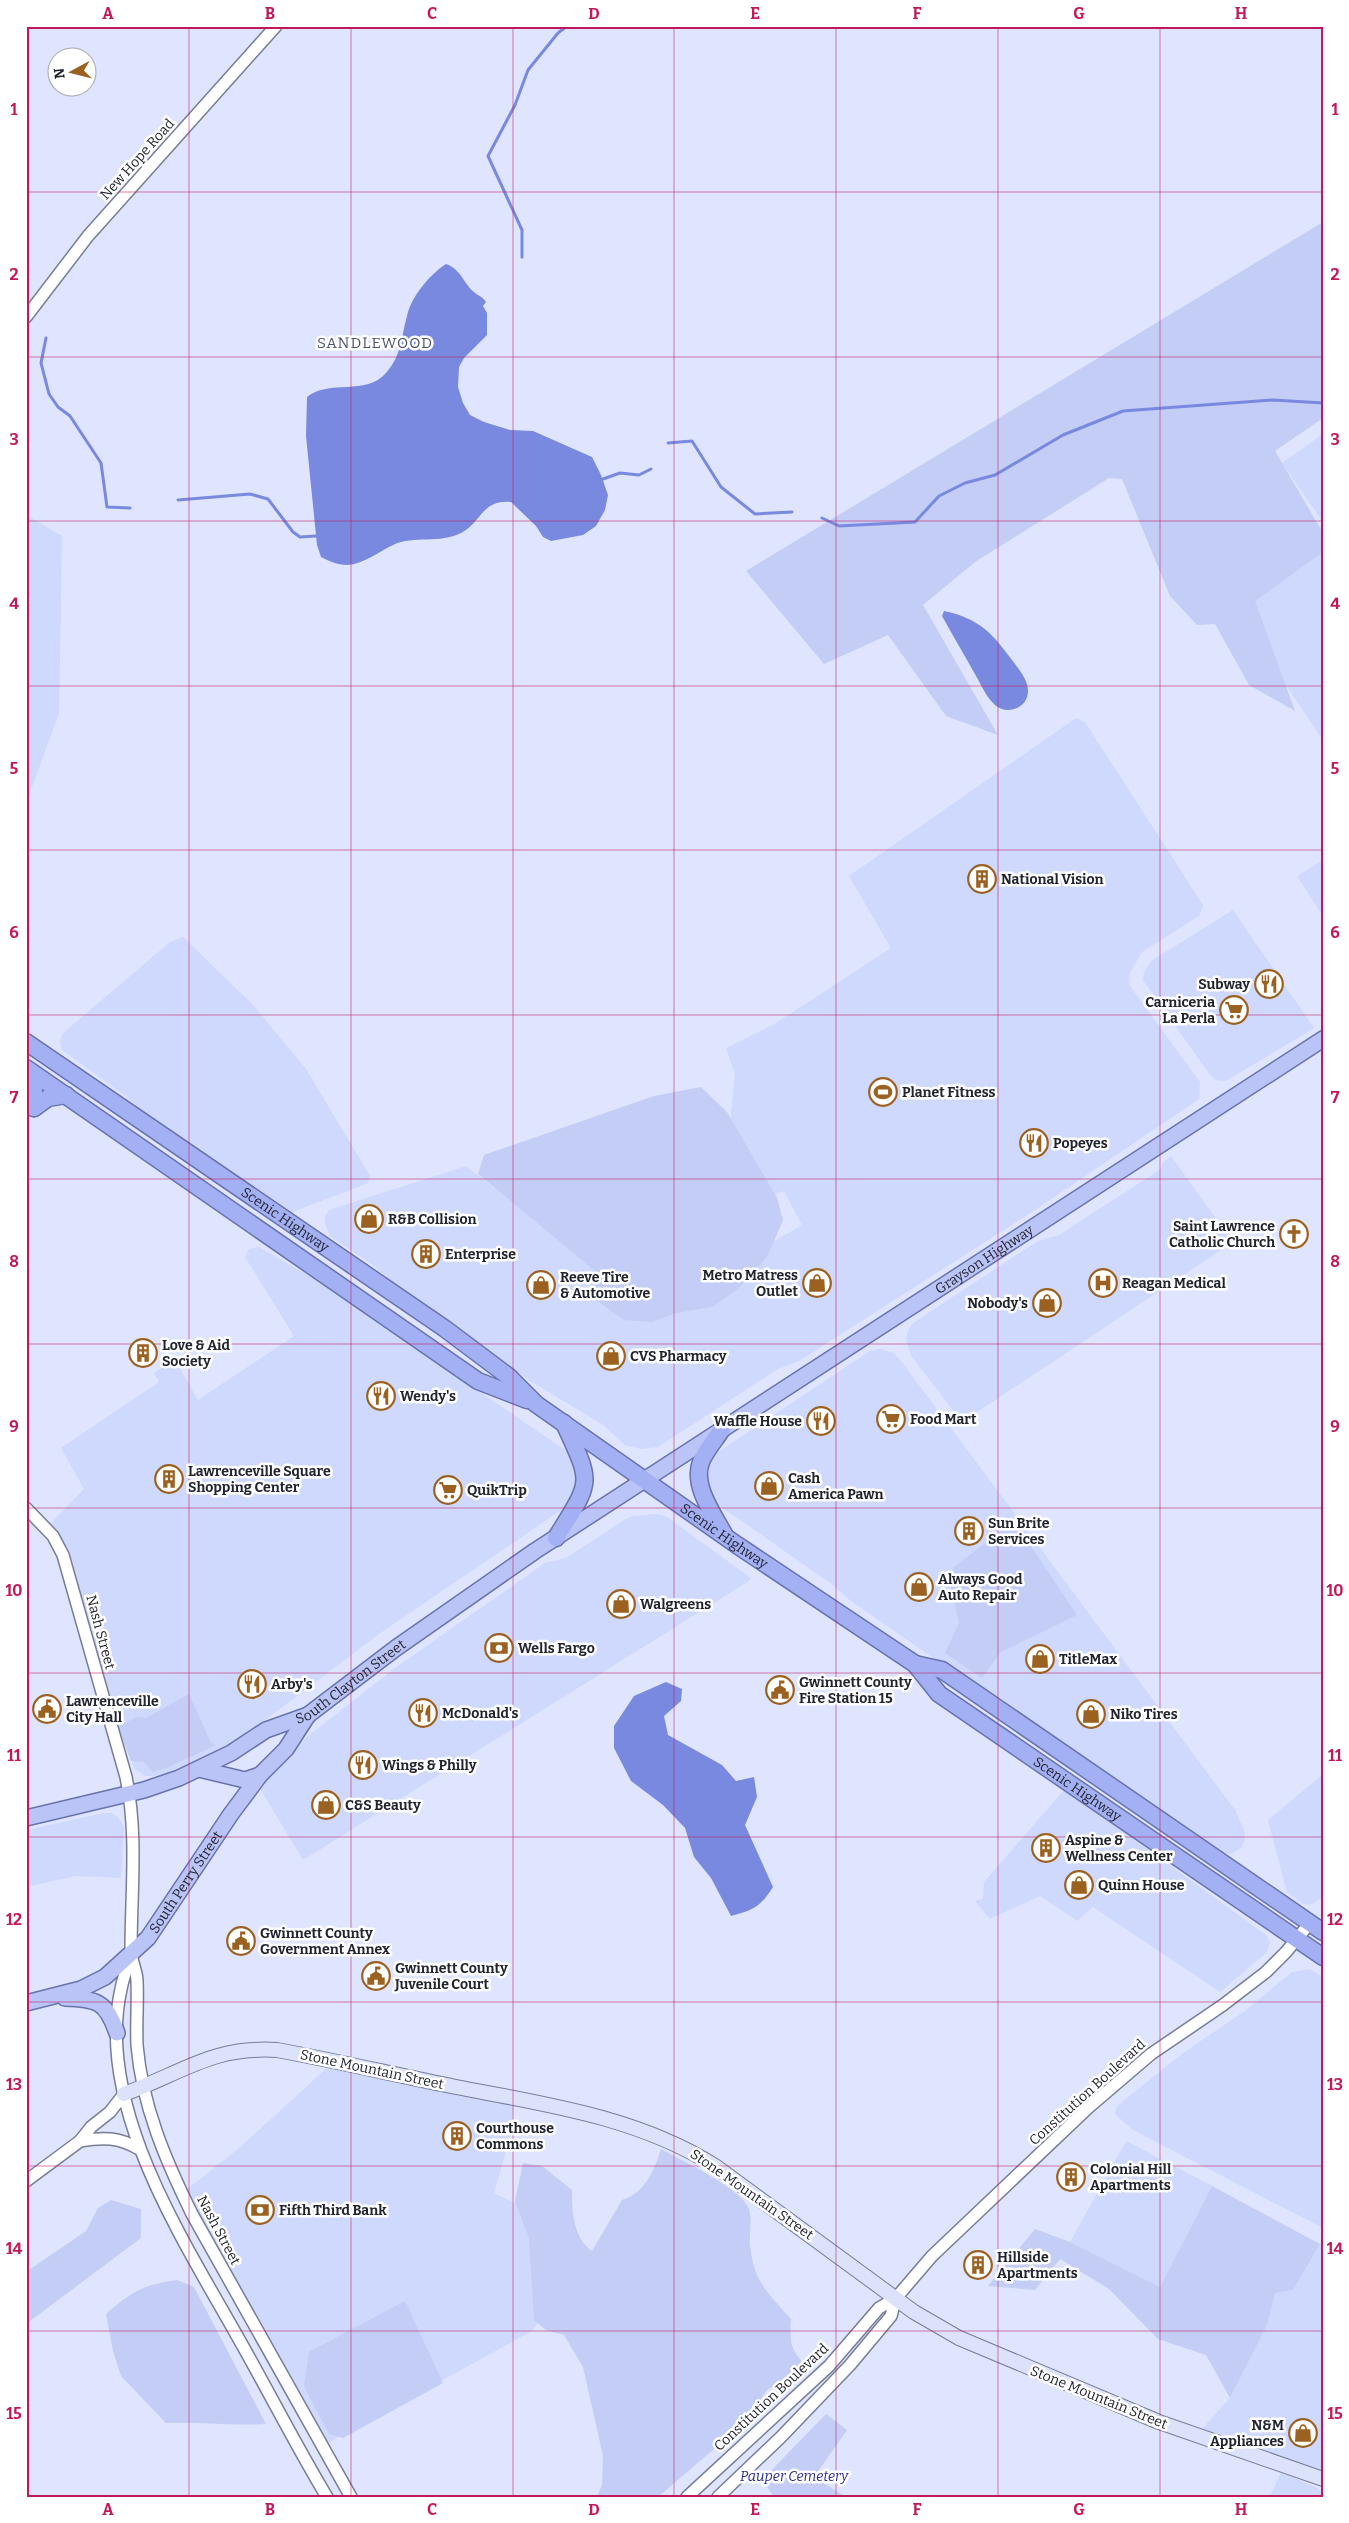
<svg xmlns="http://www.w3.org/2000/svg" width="1349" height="2523" font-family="Bitter,serif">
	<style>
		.built { fill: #cfd8fd }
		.green { fill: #c3cdf5 }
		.water { fill: #7989df }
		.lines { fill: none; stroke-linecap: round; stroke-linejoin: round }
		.stream { stroke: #7989df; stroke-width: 3 }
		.tertiary-casing { stroke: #777d99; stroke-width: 14 }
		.secondary-casing { stroke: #777d99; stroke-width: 16 }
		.primary-casing { stroke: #6873ad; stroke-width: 18 }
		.trunk-casing { stroke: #6873ad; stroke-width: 19 }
		.tertiary { stroke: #fff; stroke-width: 11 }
		.secondary { stroke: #dde2fb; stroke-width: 14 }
		.primary { stroke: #bbc4f7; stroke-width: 15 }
		.trunk { stroke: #a4b0f4; stroke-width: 16 }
		.grid { fill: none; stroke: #c2185b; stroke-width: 1; stroke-opacity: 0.55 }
		.labels { text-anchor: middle; stroke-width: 5; stroke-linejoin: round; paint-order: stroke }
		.street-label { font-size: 14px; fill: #222530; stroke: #fff }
		.poi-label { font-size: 14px; font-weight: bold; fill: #222530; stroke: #fff; text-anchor: start }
		.park-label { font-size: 14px; font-style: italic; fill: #2b2c90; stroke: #fff }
		.neighbourhood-label { font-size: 15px; letter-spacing: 1px; fill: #4e546d; stroke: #fff }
		.neatline { fill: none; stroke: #c2185b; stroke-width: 2 }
		.grid-label { font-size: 16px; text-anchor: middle; font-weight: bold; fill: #c2185b }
	</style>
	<rect width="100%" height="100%" fill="#dfe5fe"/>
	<g class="built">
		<path d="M1323 434V522L1282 463Z"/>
		<path d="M26 515 62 536 59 713 26 804Z"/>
		<path d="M1323 545V740L1233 607Z"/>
		<path d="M1076 718 1085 722 1203 905 1199 916 1142 952 1129 974 1130 986 1200 1082 1199 1099 1035 1210 799 1361 778 1369 658 1447 641 1449 625 1445 602 1424 530 1381 401 1290 373 1265 330 1236 325 1224V1216L329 1210 466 1166 653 1312 802 1225 784 1191 764 1199 729 1135 735 1074 726 1048 776 1023 891 948 849 876Z"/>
		<path d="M1323 860V916L1297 876Z"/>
		<path d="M1233 910 1314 1028 1226 1081 1216 1080 1210 1075 1143 980 1144 973 1151 961Z"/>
		<path d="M183 937 253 1005 306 1069 370 1176 368 1183 290 1213 158 1126 123 1094 62 1050 60 1042 62 1034 170 942Z"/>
		<path d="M1171 1156 1233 1242 962 1422 912 1357 906 1340 908 1331 913 1323 1038 1241 1059 1235 1161 1169 1162 1164Z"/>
		<path d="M259 1247 365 1308 378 1323 574 1456 581 1476 570 1504 379 1634 244 1736 216 1752 183 1767 155 1776H145L134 1768 126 1741 118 1723 69 1550 51 1523 84 1489 61 1448 159 1382 154 1373 175 1360 198 1400 294 1336 245 1257 249 1249Z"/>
		<path d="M880 1349 894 1353 901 1361 1235 1810 1244 1830 1245 1840 1241 1848 1231 1854 1217 1851 1032 1725 1016 1709 999 1697 975 1687 851 1601 833 1585 713 1501 708 1492 706 1469 715 1454 870 1351Z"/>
		<path d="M657 1514 667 1517 752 1579 303 1860 259 1787 298 1744 395 1668 545 1563 566 1558 624 1520 633 1516Z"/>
		<path d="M1323 1774V1897L1310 1905 1302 1903 1287 1892 1268 1820Z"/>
		<path d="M1065 1789 1266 1935 1270 1943 1266 1953 1220 1992 1093 1907 1077 1921 1040 1896 990 1919 975 1901 983 1899 984 1882Z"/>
		<path d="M104 1813H112L118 1817 124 1827 121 1878 76 1876 26 1887V1830Z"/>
		<path d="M1310 1969 1323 1977V2228L1133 2130 1115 2114 1117 2106 1183 2053 1245 2011 1292 1972Z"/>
		<path d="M329 2066 514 2105 509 2140 494 2193 558 2224 561 2300 530 2332 326 2444 186 2190 238 2149Z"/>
		<path d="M1126 2141 1212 2186 1160 2287 1070 2242Z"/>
		<path d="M1320 2244 1323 2245V2471L1201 2430 1230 2398 1267 2325 1275 2293 1293 2290Z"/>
		<path d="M1281 2472 1317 2488 1322 2492 1323 2497H1270Z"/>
	</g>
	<g class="green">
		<path d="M1323 222V418L1275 451 1323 533V552L1255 601 1295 711 1249 685 1215 624 1197 625 1170 596 1122 479 1109 478 975 562 923 605 998 735 946 716 888 635 824 664 746 571Z"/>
		<path d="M701 1087 727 1112 777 1198 783 1220 767 1257 738 1289 712 1307 676 1313 652 1322 624 1320 592 1297 595 1271 478 1174 484 1155 654 1096Z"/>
		<path d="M1014 1521 1077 1615 1001 1652 982 1678 945 1653 959 1623 951 1586 954 1567Z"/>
		<path d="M189 1694 211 1743 216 1745 169 1767 153 1772 144 1762 131 1761 118 1727 136 1717 146 1718Z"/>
		<path d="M661 2149C680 2160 743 2189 749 2209 752 2219 749 2234 750 2244 753 2281 768 2293 791 2319 790 2336 789 2348 801 2360V2368L766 2391 749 2419 658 2497H597L602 2485 603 2456 583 2367 564 2335 546 2330 534 2320 529 2238 515 2201 523 2163 542 2166 572 2190C572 2211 573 2238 592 2251L622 2200C645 2193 654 2171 661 2149Z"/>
		<path d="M1212 2186 1320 2244 1293 2290 1275 2293 1267 2325 1230 2398 1206 2355 1158 2339 1109 2289 1060 2259 1035 2290 988 2286 1035 2229 1070 2242 1160 2287Z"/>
		<path d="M111 2200 141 2209V2238L26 2324V2272L86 2231 98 2208Z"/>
		<path d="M177 2280 194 2287 266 2424C233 2426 199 2422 166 2423L121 2376 113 2351 106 2314C132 2291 143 2285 177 2280Z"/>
		<path d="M405 2301 443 2383 343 2438 329 2434 304 2386 309 2352Z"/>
		<path d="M826 2414 847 2430 814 2477 846 2497H774L762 2480Z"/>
	</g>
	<g class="water">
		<path d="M446 264C461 269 463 283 474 292 478 296 482 296 486 302L483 306 487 313V335L464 358 459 367 458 387 463 403 470 415 484 422 510 430 533 431 592 457 601 475 608 495 605 510 596 526 583 535 551 541 543 537 536 526 511 502C481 500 482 522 461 533 440 544 414 535 393 545 378 552 364 564 347 565 337 565 329 561 321 557L317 545 306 436 307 397C329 379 366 396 386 373 402 355 401 337 407 316 411 297 430 274 446 264Z"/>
		<path d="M944 611C981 619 993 634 1015 664 1021 672 1028 681 1028 691 1028 708 1007 716 995 705 986 697 982 686 976 676 965 656 953 636 942 616Z"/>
		<path d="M666 1682 682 1689 681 1701 664 1716 668 1735 722 1765 736 1781 754 1777 757 1797 745 1825 773 1887C760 1907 754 1910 731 1916L711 1878 694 1857 685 1828 663 1805 631 1781 614 1748V1726L634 1696Z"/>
	</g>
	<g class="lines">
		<g class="stream">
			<path d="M954 26H965"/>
			<path d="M522 257V230L488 156 515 105 528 70 558 33 567 26"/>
			<path d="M46 338 41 363 49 394 58 407 70 416 101 463 107 507 130 508"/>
			<path d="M668 443 692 441 721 487 755 514 792 512"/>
			<path d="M603 479 620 473 639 475 651 469"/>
			<path d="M178 500 250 494 268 499 293 532 300 537 316 536"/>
			<path d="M822 518 839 526 915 522 939 496 965 483 995 475 1063 435 1123 411 1273 400 1323 403"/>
		</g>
		<defs>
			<g id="tertiary">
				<path d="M26 317 88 236 276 26"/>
				<path d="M26 1508 53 1536 63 1555 126 1777C138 1835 131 1892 131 1951 131 1961 137 1971 137 1981 138 2002 136 2024 137 2045 142 2106 166 2161 192 2214L351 2497"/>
				<path d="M131 1956C127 1967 123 1978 121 1989 95 2105 182 2238 236 2334 267 2388 295 2444 327 2497"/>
				<path d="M80 2141C103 2137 119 2137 139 2149"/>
				<path d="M26 2181 80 2141 91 2127 110 2112 124 2094"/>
				<path d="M687 2497 829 2366 879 2308 896 2298 932 2256 1089 2107 1151 2054 1223 2005 1266 1972 1286 1952 1310 1923"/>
				<path d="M718 2497 781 2437 850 2365 891 2316 896 2298"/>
			</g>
			<path id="secondary" d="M124 2094C182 2073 212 2046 277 2050 337 2061 396 2075 456 2087 544 2104 638 2117 715 2166L914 2312 959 2338 1159 2422 1323 2479"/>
			<g id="primary">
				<path d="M199 1769 245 1780 260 1775"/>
				<path id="s1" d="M26 1818 144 1790 179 1778 231 1753 266 1730 308 1715 396 1648 535 1551 1323 1039"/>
				<path d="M65 1998C97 1999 106 2001 117 2033"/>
				<path id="s2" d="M26 2003 81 1989 105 1977 148 1938 231 1814 260 1775 286 1749 308 1715"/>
			</g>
			<g id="trunk">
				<path id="s3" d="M26 1042 444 1328 508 1376 536 1404 737 1545 915 1664 939 1694 1323 1957"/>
				<path d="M26 1068 478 1381 527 1400"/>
				<path d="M26 1075 34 1089V1108"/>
				<path d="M34 1108 48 1098 66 1095"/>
				<path d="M722 1429C716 1439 705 1451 701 1462 692 1485 713 1514 724 1534"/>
				<path d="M556 1538C592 1479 593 1486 564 1423"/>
				<path d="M915 1664 942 1670 1323 1932"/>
			</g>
		</defs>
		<use href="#tertiary" class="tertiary-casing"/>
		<use href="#secondary" class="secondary-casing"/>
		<use href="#primary" class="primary-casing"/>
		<use href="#trunk" class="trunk-casing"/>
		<use href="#tertiary" class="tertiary"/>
		<use href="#secondary" class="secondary"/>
		<use href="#primary" class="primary"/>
		<use href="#trunk" class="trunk"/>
	</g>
	<path class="grid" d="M189 26V2497M351 26V2497M513 26V2497M674 26V2497M836 26V2497M998 26V2497M1160 26V2497M26 192H1323M26 357H1323M26 521H1323M26 686H1323M26 850H1323M26 1015H1323M26 1179H1323M26 1344H1323M26 1508H1323M26 1673H1323M26 1837H1323M26 2002H1323M26 2166H1323M26 2331H1323"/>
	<defs>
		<symbol id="building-ring" viewBox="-11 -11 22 22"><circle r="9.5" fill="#fff" stroke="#9b6120" stroke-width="1.5"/><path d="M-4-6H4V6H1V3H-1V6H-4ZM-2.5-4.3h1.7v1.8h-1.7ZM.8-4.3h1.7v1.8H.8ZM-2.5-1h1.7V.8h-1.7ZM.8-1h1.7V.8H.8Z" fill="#9b6120"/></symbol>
		<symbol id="restaurant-ring" viewBox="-11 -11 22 22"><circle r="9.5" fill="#fff" stroke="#9b6120" stroke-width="1.5"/><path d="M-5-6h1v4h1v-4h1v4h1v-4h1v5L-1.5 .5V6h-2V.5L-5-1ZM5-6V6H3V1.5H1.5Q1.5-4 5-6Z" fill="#9b6120"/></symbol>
		<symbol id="supermarket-ring" viewBox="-11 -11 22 22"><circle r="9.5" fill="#fff" stroke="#9b6120" stroke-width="1.5"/><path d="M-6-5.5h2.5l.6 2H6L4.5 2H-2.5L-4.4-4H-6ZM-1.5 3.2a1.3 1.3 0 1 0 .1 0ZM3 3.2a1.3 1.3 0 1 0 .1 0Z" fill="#9b6120"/></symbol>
		<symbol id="stadium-ring" viewBox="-11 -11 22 22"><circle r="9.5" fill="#fff" stroke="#9b6120" stroke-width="1.5"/><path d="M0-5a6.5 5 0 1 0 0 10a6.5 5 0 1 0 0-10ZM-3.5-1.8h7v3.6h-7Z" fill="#9b6120"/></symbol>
		<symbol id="shop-ring" viewBox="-11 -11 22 22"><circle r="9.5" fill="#fff" stroke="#9b6120" stroke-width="1.5"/><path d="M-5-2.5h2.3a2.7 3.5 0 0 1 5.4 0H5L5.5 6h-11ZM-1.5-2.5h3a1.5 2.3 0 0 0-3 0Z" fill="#9b6120"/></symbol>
		<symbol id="church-ring" viewBox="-11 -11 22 22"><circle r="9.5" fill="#fff" stroke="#9b6120" stroke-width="1.5"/><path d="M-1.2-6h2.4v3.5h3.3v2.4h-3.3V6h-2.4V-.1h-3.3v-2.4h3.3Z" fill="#9b6120"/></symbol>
		<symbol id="hospital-ring" viewBox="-11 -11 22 22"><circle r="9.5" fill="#fff" stroke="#9b6120" stroke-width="1.5"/><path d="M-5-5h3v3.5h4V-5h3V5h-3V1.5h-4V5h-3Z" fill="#9b6120"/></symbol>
		<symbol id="bank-ring" viewBox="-11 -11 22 22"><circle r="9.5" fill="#fff" stroke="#9b6120" stroke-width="1.5"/><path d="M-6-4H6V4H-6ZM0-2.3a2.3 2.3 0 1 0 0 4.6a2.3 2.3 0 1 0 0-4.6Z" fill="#9b6120"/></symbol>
		<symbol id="civic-ring" viewBox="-11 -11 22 22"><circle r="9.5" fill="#fff" stroke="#9b6120" stroke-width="1.5"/><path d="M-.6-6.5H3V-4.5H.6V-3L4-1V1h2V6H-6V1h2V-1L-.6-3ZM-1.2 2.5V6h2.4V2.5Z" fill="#9b6120"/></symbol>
	</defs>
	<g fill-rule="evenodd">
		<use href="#building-ring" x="966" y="863" width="32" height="32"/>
		<use href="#restaurant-ring" x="1253" y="968" width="32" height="32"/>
		<use href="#supermarket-ring" x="1218" y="994" width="32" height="32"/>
		<use href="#stadium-ring" x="867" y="1076" width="32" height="32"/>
		<use href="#restaurant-ring" x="1018" y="1127" width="32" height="32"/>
		<use href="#shop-ring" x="353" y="1203" width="32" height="32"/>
		<use href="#church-ring" x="1278" y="1218" width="32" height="32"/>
		<use href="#building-ring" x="410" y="1238" width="32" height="32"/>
		<use href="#shop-ring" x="801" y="1267" width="32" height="32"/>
		<use href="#hospital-ring" x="1087" y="1267" width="32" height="32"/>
		<use href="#shop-ring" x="525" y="1269" width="32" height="32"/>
		<use href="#shop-ring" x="1031" y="1287" width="32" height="32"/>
		<use href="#building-ring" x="127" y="1337" width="32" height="32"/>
		<use href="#shop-ring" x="595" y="1340" width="32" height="32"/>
		<use href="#restaurant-ring" x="365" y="1380" width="32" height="32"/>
		<use href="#supermarket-ring" x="875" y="1403" width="32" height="32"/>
		<use href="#restaurant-ring" x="805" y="1405" width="32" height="32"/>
		<use href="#building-ring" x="153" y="1463" width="32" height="32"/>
		<use href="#shop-ring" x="753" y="1470" width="32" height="32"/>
		<use href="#supermarket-ring" x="432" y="1474" width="32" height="32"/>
		<use href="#building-ring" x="953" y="1515" width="32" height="32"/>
		<use href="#shop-ring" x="903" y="1571" width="32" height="32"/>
		<use href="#shop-ring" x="605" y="1588" width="32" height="32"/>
		<use href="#bank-ring" x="483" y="1632" width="32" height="32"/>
		<use href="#shop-ring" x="1024" y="1643" width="32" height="32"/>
		<use href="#restaurant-ring" x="236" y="1668" width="32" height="32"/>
		<use href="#civic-ring" x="764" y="1674" width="32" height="32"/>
		<use href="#civic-ring" x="31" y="1693" width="32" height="32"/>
		<use href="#restaurant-ring" x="407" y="1697" width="32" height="32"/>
		<use href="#shop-ring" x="1075" y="1698" width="32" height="32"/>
		<use href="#restaurant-ring" x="347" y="1749" width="32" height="32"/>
		<use href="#shop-ring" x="310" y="1789" width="32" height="32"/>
		<use href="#building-ring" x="1030" y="1832" width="32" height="32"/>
		<use href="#shop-ring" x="1063" y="1869" width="32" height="32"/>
		<use href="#civic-ring" x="225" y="1925" width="32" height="32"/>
		<use href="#civic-ring" x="360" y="1960" width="32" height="32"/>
		<use href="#building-ring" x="441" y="2120" width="32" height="32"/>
		<use href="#building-ring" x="1055" y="2161" width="32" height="32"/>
		<use href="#bank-ring" x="244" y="2194" width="32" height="32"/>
		<use href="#building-ring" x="962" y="2249" width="32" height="32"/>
		<use href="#shop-ring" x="1287" y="2417" width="32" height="32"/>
	</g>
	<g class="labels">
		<g class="street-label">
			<text transform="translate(137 159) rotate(-48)" y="5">New Hope Road</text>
			<text dy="5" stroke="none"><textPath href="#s3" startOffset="314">Scenic Highway</textPath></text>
			<text dy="5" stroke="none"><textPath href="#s1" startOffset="1118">Grayson Highway</textPath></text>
			<text dy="5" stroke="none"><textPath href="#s3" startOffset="856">Scenic Highway</textPath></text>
			<text transform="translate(101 1632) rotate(75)" y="5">Nash Street</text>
			<text dy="5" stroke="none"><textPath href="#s1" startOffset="356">South Clayton Street</textPath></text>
			<text dy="5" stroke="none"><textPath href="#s3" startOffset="1292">Scenic Highway</textPath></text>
			<text dy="5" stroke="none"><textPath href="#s2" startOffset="209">South Perry Street</textPath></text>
			<text transform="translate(372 2069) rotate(12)" y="5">Stone Mountain Street</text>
			<text transform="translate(1087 2092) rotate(-42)" y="5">Constitution Boulevard</text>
			<text transform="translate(752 2194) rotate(35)" y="5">Stone Mountain Street</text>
			<text transform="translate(219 2230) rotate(62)" y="5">Nash Street</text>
			<text transform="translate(771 2397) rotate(-43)" y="5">Constitution Boulevard</text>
			<text transform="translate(1099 2397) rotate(22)" y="5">Stone Mountain Street</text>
		</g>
		<g class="poi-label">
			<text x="1001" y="884">National Vision</text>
			<text x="1250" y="989" text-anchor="end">Subway</text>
			<text x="1215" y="1007" text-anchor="end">Carniceria<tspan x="1215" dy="16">La Perla</tspan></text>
			<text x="902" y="1097">Planet Fitness</text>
			<text x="1053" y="1148">Popeyes</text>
			<text x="388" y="1224">R&amp;B Collision</text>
			<text x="1275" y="1231" text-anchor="end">Saint Lawrence<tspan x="1275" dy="16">Catholic Church</tspan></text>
			<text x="445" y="1259">Enterprise</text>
			<text x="798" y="1280" text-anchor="end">Metro Matress<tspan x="798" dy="16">Outlet</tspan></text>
			<text x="560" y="1282">Reeve Tire<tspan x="560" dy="16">&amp; Automotive</tspan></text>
			<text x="1122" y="1288">Reagan Medical</text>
			<text x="1028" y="1308" text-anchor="end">Nobody's</text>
			<text x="162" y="1350">Love &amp; Aid<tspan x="162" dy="16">Society</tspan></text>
			<text x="630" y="1361">CVS Pharmacy</text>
			<text x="400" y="1401">Wendy's</text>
			<text x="910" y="1424">Food Mart</text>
			<text x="802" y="1426" text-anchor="end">Waffle House</text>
			<text x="188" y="1476">Lawrenceville Square<tspan x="188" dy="16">Shopping Center</tspan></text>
			<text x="788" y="1483">Cash<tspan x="788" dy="16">America Pawn</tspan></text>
			<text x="467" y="1495">QuikTrip</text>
			<text x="988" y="1528">Sun Brite<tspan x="988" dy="16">Services</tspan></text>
			<text x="938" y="1584">Always Good<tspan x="938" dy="16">Auto Repair</tspan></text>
			<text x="640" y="1609">Walgreens</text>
			<text x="518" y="1653">Wells Fargo</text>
			<text x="1059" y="1664">TitleMax</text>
			<text x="799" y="1687">Gwinnett County<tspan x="799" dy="16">Fire Station 15</tspan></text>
			<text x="271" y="1689">Arby's</text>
			<text x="66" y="1706">Lawrenceville<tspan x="66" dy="16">City Hall</tspan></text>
			<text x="442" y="1718">McDonald's</text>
			<text x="1110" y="1719">Niko Tires</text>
			<text x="382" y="1770">Wings &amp; Philly</text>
			<text x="345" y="1810">C&amp;S Beauty</text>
			<text x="1065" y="1845">Aspine &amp;<tspan x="1065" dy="16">Wellness Center</tspan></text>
			<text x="1098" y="1890">Quinn House</text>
			<text x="260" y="1938">Gwinnett County<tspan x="260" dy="16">Government Annex</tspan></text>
			<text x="395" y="1973">Gwinnett County<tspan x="395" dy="16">Juvenile Court</tspan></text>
			<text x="476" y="2133">Courthouse<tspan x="476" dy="16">Commons</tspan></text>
			<text x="1090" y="2174">Colonial Hill<tspan x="1090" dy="16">Apartments</tspan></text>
			<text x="279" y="2215">Fifth Third Bank</text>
			<text x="997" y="2262">Hillside<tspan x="997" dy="16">Apartments</tspan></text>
			<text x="1284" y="2430" text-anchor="end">N&amp;M<tspan x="1284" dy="16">Appliances</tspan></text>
		</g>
		<g class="park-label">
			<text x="794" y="2481">Pauper Cemetery</text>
		</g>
		<g class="neighbourhood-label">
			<text x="375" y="348">SANDLEWOOD</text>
		</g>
	</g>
	<rect width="1349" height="2523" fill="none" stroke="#ffffff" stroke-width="55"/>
	<g transform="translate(72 72) rotate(263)"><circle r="24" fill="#ffffff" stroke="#a7a8ac"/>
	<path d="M0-4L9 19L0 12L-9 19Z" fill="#9b6120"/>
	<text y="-8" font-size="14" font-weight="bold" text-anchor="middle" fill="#222530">N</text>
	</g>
	<rect x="28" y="28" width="1294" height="2468" class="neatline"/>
	<g class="grid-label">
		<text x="108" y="19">A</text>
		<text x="270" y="19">B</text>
		<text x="432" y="19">C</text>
		<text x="594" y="19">D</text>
		<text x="755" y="19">E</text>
		<text x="917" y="19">F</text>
		<text x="1079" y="19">G</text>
		<text x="1241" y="19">H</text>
		<text x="14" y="115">1</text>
		<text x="1335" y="115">1</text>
		<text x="14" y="280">2</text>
		<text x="1335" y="280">2</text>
		<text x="14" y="445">3</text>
		<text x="1335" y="445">3</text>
		<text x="14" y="609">4</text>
		<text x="1335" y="609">4</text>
		<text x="14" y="774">5</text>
		<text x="1335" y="774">5</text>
		<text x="14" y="938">6</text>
		<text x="1335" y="938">6</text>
		<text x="14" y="1103">7</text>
		<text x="1335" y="1103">7</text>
		<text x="14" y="1267">8</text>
		<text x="1335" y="1267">8</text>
		<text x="14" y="1432">9</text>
		<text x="1335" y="1432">9</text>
		<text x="14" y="1596">10</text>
		<text x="1335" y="1596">10</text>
		<text x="14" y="1761">11</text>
		<text x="1335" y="1761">11</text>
		<text x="14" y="1925">12</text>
		<text x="1335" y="1925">12</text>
		<text x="14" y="2090">13</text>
		<text x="1335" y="2090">13</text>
		<text x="14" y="2254">14</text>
		<text x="1335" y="2254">14</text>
		<text x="14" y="2419">15</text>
		<text x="1335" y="2419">15</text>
		<text x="108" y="2515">A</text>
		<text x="270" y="2515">B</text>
		<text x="432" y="2515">C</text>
		<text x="594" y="2515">D</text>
		<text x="755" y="2515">E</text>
		<text x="917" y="2515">F</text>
		<text x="1079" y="2515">G</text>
		<text x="1241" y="2515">H</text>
	</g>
</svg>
